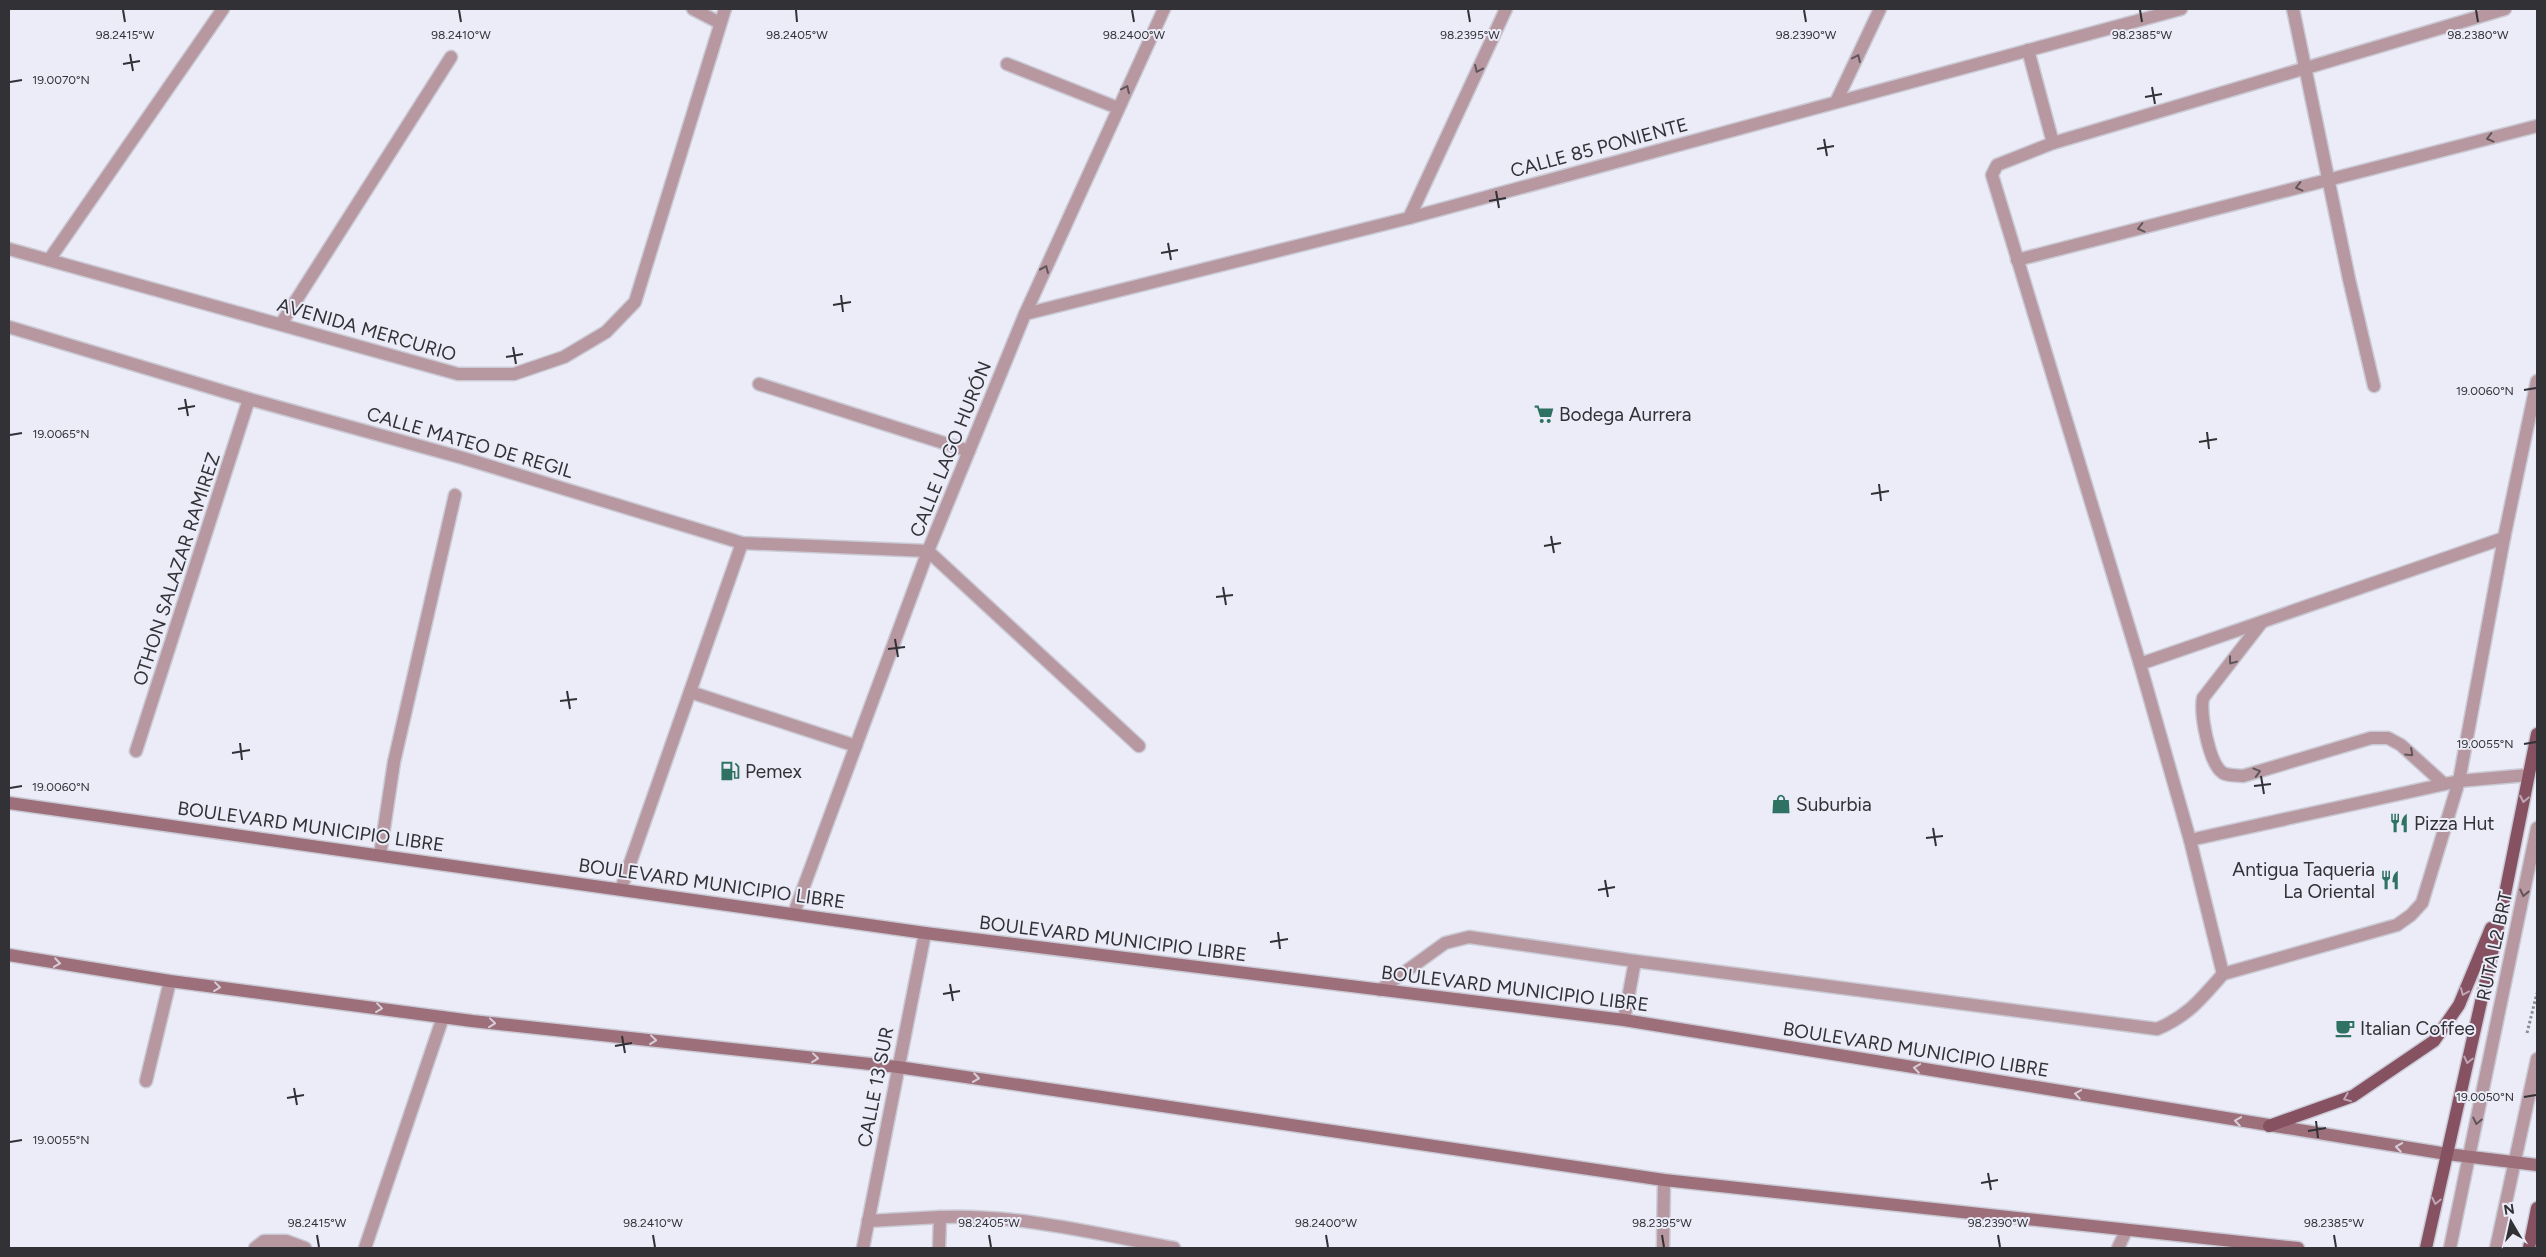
<svg xmlns="http://www.w3.org/2000/svg" width="2546" height="1257" font-family="Figtree,sans-serif">
	<style>
		.lines { fill: none; stroke-linecap: round; stroke-linejoin: round }
		.lane-casing { stroke: #cacad5; stroke-width: 15 }
		.street-casing { stroke: #cacad5; stroke-width: 15 }
		.secondary-casing { stroke: #cacad5; stroke-width: 15 }
		.primary-casing { stroke: #cacad5; stroke-width: 15 }
		.path { stroke: #8a8b93; stroke-width: 3; stroke-dasharray: 2.5 2.5; stroke-linecap: butt }
		.lane { stroke: #b898a0; stroke-width: 12 }
		.street { stroke: #b898a0; stroke-width: 12 }
		.secondary { stroke: #9c6f7b; stroke-width: 12 }
		.primary { stroke: #865161; stroke-width: 12 }
		.oneway { stroke: #60555b }
		.oneway2 { stroke: #bea6b4 }
		.oneway3 { stroke: #d7cdd9 }
		.ticks { fill: none; stroke: #313136; stroke-width: 2 }
		.labels { text-anchor: middle; stroke-width: 4; stroke-linejoin: round; paint-order: stroke }
		.street-label { font-size: 19px; fill: #313136; stroke: #ebecf8 }
		.poi-label { font-size: 19px; fill: #313136; stroke: #ebecf8; text-anchor: start }
		.ticks-label { font-size: 12px; text-anchor: middle; fill: #313136; stroke: #ebecf8; stroke-width: 4; stroke-linejoin: round; paint-order: stroke }
	</style>
	<rect width="100%" height="100%" fill="#ebecf8"/>
	<g class="lines">
		<defs>
			<g id="lane">
				<path d="M2293 9 2349 279 2374 386"/>
				<path d="M2028 50 2053 143 1997 165 1992 175 2140 664"/>
				<path d="M1007 64 1118 108"/>
				<path d="M2053 143 2505 9"/>
				<path d="M2017 260 2537 126"/>
				<path d="M759 384 969 451"/>
				<path d="M928 551 1139 746"/>
				<path d="M2262 622 2203 698C2200 714 2209 764 2223 773 2228 776 2237 775 2243 776L2371 738H2388L2401 745 2444 784"/>
				<path d="M690 692 856 746"/>
				<path d="M136 751 249 399"/>
				<path d="M2528 775 2459 781 2190 840 2223 974 2397 925 2411 915 2422 903 2459 781 2504 538 2537 381"/>
				<path d="M2190 840 2140 664 2504 538"/>
				<path d="M380 855 394 762 455 495"/>
				<path d="M621 889 742 543"/>
				<path d="M1380 990 1445 943 1469 937 1635 961 2157 1029C2188 1016 2201 999 2223 974"/>
				<path d="M1624 1020 1635 961"/>
				<path d="M146 1081 170 981"/>
				<path d="M940 1217C1019 1214 1097 1234 1174 1248"/>
				<path d="M1663 1248 1664 1180"/>
				<path d="M2118 1248 2126 1231"/>
				<path d="M2450 1248 2537 828"/>
				<path d="M2496 1248 2537 1059"/>
			</g>
			<g id="street">
				<path d="M693 9 720 23"/>
				<path d="M1836 102 1880 9"/>
				<path d="M1409 218 1506 9"/>
				<path d="M9 249 458 374H514L564 357 606 332 635 302 725 9"/>
				<path d="M49 260 223 9"/>
				<path d="M1025 314 1409 218 2181 9"/>
				<path d="M281 324 451 57"/>
				<path d="M9 327 249 399 463 458 742 543 928 551"/>
				<path d="M794 913 928 551 1025 314 1164 9"/>
				<path d="M868 1221 940 1217 939 1248"/>
				<path d="M255 1248 264 1241H286L305 1248"/>
				<path d="M365 1248 443 1017"/>
				<path d="M863 1248 925 933"/>
			</g>
			<g id="secondary">
				<path d="M9 803 925 933 1624 1020 2447 1154 2537 1165"/>
				<path d="M9 955 170 981 472 1021 898 1067 1664 1180 2298 1248"/>
			</g>
			<g id="primary">
				<path d="M2269 1126 2353 1096 2434 1041 2459 1005 2491 928"/>
				<path d="M2426 1248 2504 899 2537 734"/>
				<path d="M2529 1248 2537 1208"/>
			</g>
		</defs>
		<use href="#lane" class="lane-casing"/>
		<use href="#street" class="street-casing"/>
		<use href="#secondary" class="secondary-casing"/>
		<use href="#primary" class="primary-casing"/>
		<path class="path" d="M2527 1033 2537 993"/>
		<use href="#lane" class="lane"/>
		<use href="#street" class="street"/>
		<use href="#secondary" class="secondary"/>
		<use href="#primary" class="primary"/>
	</g>
	<defs><path id="oneway-chevron" d="M-2-3.5L2.5 0L-2 3.5" fill="none" stroke-width="1.6" stroke-linecap="round" stroke-linejoin="round" transform="scale(1.25)"/></defs>
	<g class="oneway">
		<use href="#oneway-chevron" transform="translate(1857 58) rotate(-65)"/>
		<use href="#oneway-chevron" transform="translate(1478 69) rotate(115)"/>
		<use href="#oneway-chevron" transform="translate(1126 89) rotate(-65)"/>
		<use href="#oneway-chevron" transform="translate(2490 138) rotate(166)"/>
		<use href="#oneway-chevron" transform="translate(2299 187) rotate(166)"/>
		<use href="#oneway-chevron" transform="translate(2141 228) rotate(166)"/>
		<use href="#oneway-chevron" transform="translate(1045 269) rotate(-66)"/>
		<use href="#oneway-chevron" transform="translate(2232 661) rotate(127)"/>
		<use href="#oneway-chevron" transform="translate(2410 753) rotate(43)"/>
		<use href="#oneway-chevron" transform="translate(2257 772) rotate(-16)"/>
		<use href="#oneway-chevron" transform="translate(2524 893) rotate(102)"/>
		<use href="#oneway-chevron" transform="translate(2477 1121) rotate(102)"/>
	</g>
	<g class="oneway2">
		<use href="#oneway-chevron" transform="translate(2524 799) rotate(101)"/>
		<use href="#oneway-chevron" transform="translate(2464 992) rotate(113)"/>
		<use href="#oneway-chevron" transform="translate(2468 1060) rotate(103)"/>
		<use href="#oneway-chevron" transform="translate(2347 1098) rotate(158)"/>
		<use href="#oneway-chevron" transform="translate(2436 1201) rotate(102)"/>
	</g>
	<g class="oneway3">
		<use href="#oneway-chevron" transform="translate(57 963) rotate(9)"/>
		<use href="#oneway-chevron" transform="translate(217 987) rotate(7)"/>
		<use href="#oneway-chevron" transform="translate(379 1008) rotate(7)"/>
		<use href="#oneway-chevron" transform="translate(492 1023) rotate(6)"/>
		<use href="#oneway-chevron" transform="translate(653 1040) rotate(6)"/>
		<use href="#oneway-chevron" transform="translate(815 1058) rotate(6)"/>
		<use href="#oneway-chevron" transform="translate(1917 1068) rotate(-171)"/>
		<use href="#oneway-chevron" transform="translate(976 1078) rotate(8)"/>
		<use href="#oneway-chevron" transform="translate(2078 1094) rotate(-171)"/>
		<use href="#oneway-chevron" transform="translate(2238 1121) rotate(-171)"/>
		<use href="#oneway-chevron" transform="translate(2399 1147) rotate(-171)"/>
	</g>
	<path class="ticks" d="M123 10 125 22M459 10 461 22M796 10 797 22M1132 10 1134 22M1468 10 1470 22M1804 10 1806 22M2140 10 2142 22M2476 10 2478 22M130 54 133 71M123 64 140 61M10 82 22 80M2152 87 2155 104M2145 97 2162 94M1824 139 1827 156M1817 149 1834 146M1496 191 1499 208M1489 201 1506 198M1168 243 1171 260M1161 253 1178 250M841 295 843 312M833 305 851 302M513 347 516 364M506 357 523 354M2524 390 2536 388M185 399 188 416M178 409 195 406M2207 432 2209 449M10 435 22 433M2199 442 2217 439M1879 484 1881 501M1871 494 1889 491M1551 536 1554 553M1544 546 1561 543M1223 587 1226 605M1216 597 1233 595M895 639 898 657M888 649 905 647M567 691 570 709M560 701 577 699M240 743 242 760M2524 744 2536 742M232 753 250 750M2261 776 2264 794M2254 786 2271 784M10 788 22 786M1933 828 1936 846M1926 838 1943 836M1605 880 1608 897M1598 890 1615 887M1278 932 1280 949M1270 942 1288 939M950 984 953 1001M943 994 960 991M622 1036 625 1053M615 1046 632 1043M294 1088 297 1105M2524 1097 2536 1095M287 1098 304 1095M2316 1121 2318 1138M2308 1131 2326 1128M10 1142 22 1140M1988 1173 1991 1190M1981 1183 1998 1180M317 1235 319 1247M653 1235 655 1247M989 1235 991 1247M1326 1235 1328 1247M1662 1235 1664 1247M1998 1235 2000 1247M2334 1235 2336 1247"/>
	<defs>
		<symbol id="supermarket-bare" viewBox="-9 -9 18 18"><path d="M-6-5.5h2.5l.6 2H6L4.5 2H-2.5L-4.4-4H-6ZM-1.5 3.2a1.3 1.3 0 1 0 .1 0ZM3 3.2a1.3 1.3 0 1 0 .1 0Z" fill="#2f7264" stroke="#ebecf8" stroke-width="2.5" paint-order="stroke"/></symbol>
		<symbol id="fuel-bare" viewBox="-9 -9 18 18"><path d="M-5.5-6h7V0h2V4h1.3V-2.5L3-4.5l.8-.8L6-3V5H2.5V1h-1V6h-7ZM-4.2-4.7v3.2H.2V-4.7Z" fill="#2f7264" stroke="#ebecf8" stroke-width="2.5" paint-order="stroke"/></symbol>
		<symbol id="shop-bare" viewBox="-9 -9 18 18"><path d="M-5-2.5h2.3a2.7 3.5 0 0 1 5.4 0H5L5.5 6h-11ZM-1.5-2.5h3a1.5 2.3 0 0 0-3 0Z" fill="#2f7264" stroke="#ebecf8" stroke-width="2.5" paint-order="stroke"/></symbol>
		<symbol id="restaurant-bare" viewBox="-9 -9 18 18"><path d="M-5-6h1v4h1v-4h1v4h1v-4h1v5L-1.5 .5V6h-2V.5L-5-1ZM5-6V6H3V1.5H1.5Q1.5-4 5-6Z" fill="#2f7264" stroke="#ebecf8" stroke-width="2.5" paint-order="stroke"/></symbol>
		<symbol id="cafe-bare" viewBox="-9 -9 18 18"><path d="M-5.5-4.5H6V0H3Q3 3.5 0 3.5H-2.5Q-5.5 3.5-5.5 0ZM3-3.2v2h1.7v-2ZM-6 4.5H4V6H-6Z" fill="#2f7264" stroke="#ebecf8" stroke-width="2.5" paint-order="stroke"/></symbol>
	</defs>
	<g fill-rule="evenodd">
		<use href="#supermarket-bare" x="1530" y="400" width="28" height="28"/>
		<use href="#fuel-bare" x="716" y="757" width="28" height="28"/>
		<use href="#shop-bare" x="1767" y="790" width="28" height="28"/>
		<use href="#restaurant-bare" x="2385" y="809" width="28" height="28"/>
		<use href="#restaurant-bare" x="2376" y="866" width="28" height="28"/>
		<use href="#cafe-bare" x="2331" y="1014" width="28" height="28"/>
	</g>
	<g class="labels">
		<g class="street-label">
			<text transform="translate(1599 147) rotate(-15)" y="7">CALLE 85 PONIENTE</text>
			<text transform="translate(367 329) rotate(16)" y="7">AVENIDA MERCURIO</text>
			<text transform="translate(470 442) rotate(16)" y="7">CALLE MATEO DE REGIL</text>
			<text transform="translate(950 449) rotate(-68)" y="7">CALLE LAGO HURÓN</text>
			<text transform="translate(176 569) rotate(-72)" y="7">OTHON SALAZAR RAMIREZ</text>
			<text transform="translate(311 826) rotate(8)" y="7">BOULEVARD MUNICIPIO LIBRE</text>
			<text transform="translate(712 883) rotate(8)" y="7">BOULEVARD MUNICIPIO LIBRE</text>
			<text transform="translate(1113 938) rotate(7)" y="7">BOULEVARD MUNICIPIO LIBRE</text>
			<text transform="translate(2494 946) rotate(-78)" y="7">RUTA L2 BRT</text>
			<text transform="translate(1515 988) rotate(7)" y="7">BOULEVARD MUNICIPIO LIBRE</text>
			<text transform="translate(1916 1049) rotate(9)" y="7">BOULEVARD MUNICIPIO LIBRE</text>
			<text transform="translate(875 1087) rotate(-79)" y="7">CALLE 13 SUR</text>
		</g>
		<g class="poi-label">
			<text x="1559" y="421">Bodega Aurrera</text>
			<text x="745" y="778">Pemex</text>
			<text x="1796" y="811">Suburbia</text>
			<text x="2414" y="830">Pizza Hut</text>
			<text x="2375" y="876" text-anchor="end">Antigua Taqueria<tspan x="2375" dy="22">La Oriental</tspan></text>
			<text x="2360" y="1035">Italian Coffee</text>
		</g>
	</g>
	<g class="ticks-label">
		<text x="125" y="39">98.2415°W</text>
		<text x="461" y="39">98.2410°W</text>
		<text x="797" y="39">98.2405°W</text>
		<text x="1134" y="39">98.2400°W</text>
		<text x="1470" y="39">98.2395°W</text>
		<text x="1806" y="39">98.2390°W</text>
		<text x="2142" y="39">98.2385°W</text>
		<text x="2478" y="39">98.2380°W</text>
		<text x="61" y="84">19.0070°N</text>
		<text x="2485" y="395">19.0060°N</text>
		<text x="61" y="438">19.0065°N</text>
		<text x="2485" y="748">19.0055°N</text>
		<text x="61" y="791">19.0060°N</text>
		<text x="2485" y="1101">19.0050°N</text>
		<text x="61" y="1144">19.0055°N</text>
		<text x="317" y="1227">98.2415°W</text>
		<text x="653" y="1227">98.2410°W</text>
		<text x="989" y="1227">98.2405°W</text>
		<text x="1326" y="1227">98.2400°W</text>
		<text x="1662" y="1227">98.2395°W</text>
		<text x="1998" y="1227">98.2390°W</text>
		<text x="2334" y="1227">98.2385°W</text>
	</g>
	<rect width="2546" height="1257" fill="none" stroke="#313136" stroke-width="20"/>
	<g transform="translate(2511 1222) rotate(351)" stroke="#ebecf8" stroke-width="4" paint-order="stroke">
	<path d="M0-4L9 19L0 12L-9 19Z" fill="#313136"/>
	<text y="-8" font-size="14" font-weight="bold" text-anchor="middle" fill="#313136">N</text>
	</g>
</svg>
